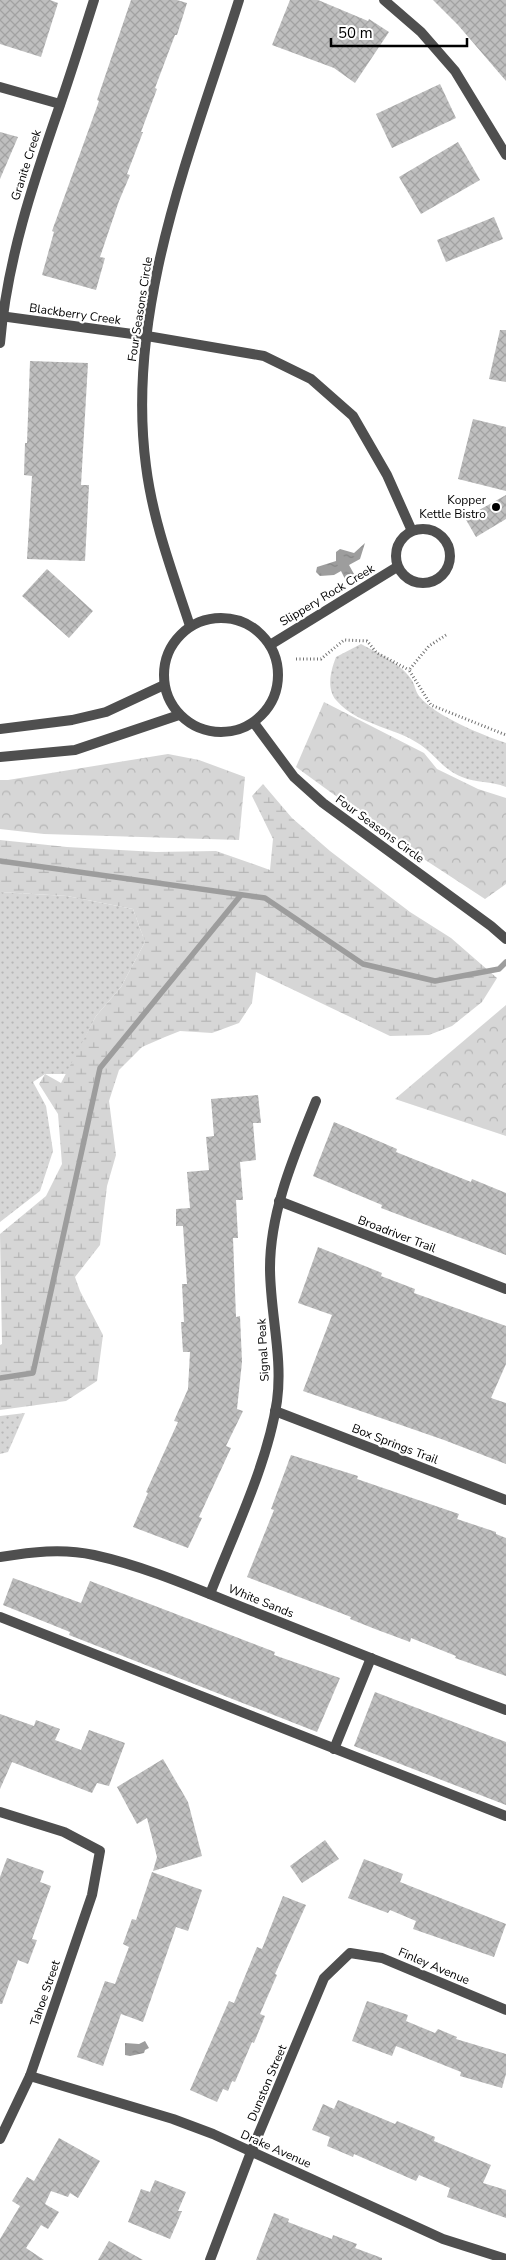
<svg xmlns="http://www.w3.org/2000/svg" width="506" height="2260" font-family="'Nunito Sans',sans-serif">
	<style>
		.green { fill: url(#green-dots) }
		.forest { fill: url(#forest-crowns) }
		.wetland { fill: url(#wetland-marsh) }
		.water { fill: url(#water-ripples) }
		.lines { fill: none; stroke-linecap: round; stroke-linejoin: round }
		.stream { stroke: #9d9d9d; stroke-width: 5.5 }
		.building { fill: url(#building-cross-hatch) }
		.path { stroke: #717171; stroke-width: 3; stroke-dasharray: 1 2.5; stroke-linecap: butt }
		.street { stroke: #4f4f4f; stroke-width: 10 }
		.poi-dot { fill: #000; stroke: #fff; stroke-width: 2 }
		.labels { text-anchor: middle; stroke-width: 4.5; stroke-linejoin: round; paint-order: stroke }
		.street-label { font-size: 12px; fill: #000; stroke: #fff }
		.poi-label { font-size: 12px; fill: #000; stroke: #fff; text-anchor: end }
	</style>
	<defs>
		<pattern id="green-dots" width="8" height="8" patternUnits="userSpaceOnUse" patternTransform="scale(1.25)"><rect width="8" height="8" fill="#d6d6d6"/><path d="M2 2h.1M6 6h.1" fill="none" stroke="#b6b6b6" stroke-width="1.8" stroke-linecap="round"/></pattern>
		<pattern id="forest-crowns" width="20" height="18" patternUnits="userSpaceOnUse" patternTransform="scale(1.25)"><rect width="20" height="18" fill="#d6d6d6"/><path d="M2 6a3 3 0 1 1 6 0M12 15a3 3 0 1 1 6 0" fill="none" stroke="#b6b6b6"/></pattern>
		<pattern id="wetland-marsh" width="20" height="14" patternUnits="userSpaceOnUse" patternTransform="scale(1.25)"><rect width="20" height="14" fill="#d6d6d6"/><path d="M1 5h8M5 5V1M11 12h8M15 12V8" fill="none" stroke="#b6b6b6"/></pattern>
		<pattern id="water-ripples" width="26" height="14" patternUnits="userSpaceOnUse" patternTransform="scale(1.25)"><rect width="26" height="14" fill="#9d9d9d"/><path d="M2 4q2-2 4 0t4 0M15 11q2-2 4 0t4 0" fill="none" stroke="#858585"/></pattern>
		<pattern id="building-cross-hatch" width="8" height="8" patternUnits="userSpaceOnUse" patternTransform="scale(1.25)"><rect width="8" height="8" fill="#bfbfbf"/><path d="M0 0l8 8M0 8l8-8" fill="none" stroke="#a2a2a2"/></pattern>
	</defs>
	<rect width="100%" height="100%" fill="#fff"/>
	<g class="green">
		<path d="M361 644C378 653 400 663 411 679 415 684 415 691 419 696 435 716 482 735 506 743V787C491 781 476 783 462 777 445 770 439 760 426 749 400 727 359 727 336 700 326 688 331 670 336 657Z"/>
		<path d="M0 892 67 896 133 909 145 942 121 987 96 1016 67 1074H45L33 1082 46 1106 53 1151 40 1191 0 1222Z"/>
		<path d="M25 1413 8 1452 0 1454V1416Z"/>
	</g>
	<g class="forest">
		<path d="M324 702 424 753 437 769 478 789 506 798V884L485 899 410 850 296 767Z"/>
		<path d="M168 754 199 760 245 777 239 840 44 834 0 829V780H8Z"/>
		<path d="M506 1005V1136L395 1099Z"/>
	</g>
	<path class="wetland" d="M263 784 292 818 330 851 410 912 451 938 497 978 482 1002 452 1026 429 1035 390 1036 256 972 252 1003 239 1023 212 1033 180 1031 165 1037 142 1047 119 1070 109 1101 116 1155 107 1186 100 1245 75 1277 80 1291 103 1335 97 1381 66 1401 0 1410V1345L2 1344 0 1234 46 1196 62 1164 58 1114 39 1084 45 1074 61 1083 96 1016 121 987 145 942 133 909 67 896 0 892V840L67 847 156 852 216 851 270 870 273 839 252 796Z"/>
	<g class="water">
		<path d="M365 543 360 559 349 565 354 574 345 579 341 571 334 575 320 576 316 572 317 567 336 561V552L340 549 354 553Z"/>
		<path d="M145 2041 149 2048 145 2050 144 2053 130 2056 125 2055V2043L139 2044Z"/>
	</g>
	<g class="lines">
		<g class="stream">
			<path d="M0 861 265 898 363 964 435 981 499 969 506 962"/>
			<path d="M0 1378 33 1373 100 1068 241 895"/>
		</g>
	</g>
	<g class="building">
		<path d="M0 0H50L58 3 41 57 0 44Z"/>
		<path d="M131 0H177L187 3 177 35H175L155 88 157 89 141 132H143L127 174 130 175 119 201 100 257 105 258 96 290 42 275 54 232 52 231 99 101 97 100Z"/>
		<path d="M290 0H318L368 21 369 19 389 32 355 83 334 68 272 45Z"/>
		<path d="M433 0H506V81L458 25Z"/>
		<path d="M440 84 456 118 392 148 376 114Z"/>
		<path d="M0 132 18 137 0 179Z"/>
		<path d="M458 142 480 180 421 214 399 177Z"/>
		<path d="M494 217 503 239 446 262 437 240Z"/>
		<path d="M500 330H506V382L489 379Z"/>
		<path d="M30 361 88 363 81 485H89L85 561 27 559 32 476 24 475 25 443H27Z"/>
		<path d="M473 419 506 427V491L458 479Z"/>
		<path d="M506 495V519L476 537 465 518Z"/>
		<path d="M47 569 93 611 69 638 22 596Z"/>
		<path d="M258 1095 261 1123H253L256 1160 240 1162 243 1200H236L238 1238H233L236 1317 240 1316 242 1362 237 1409 243 1411 226 1446 231 1448 199 1517 202 1518 188 1548 133 1527 148 1493 146 1492 178 1422 174 1421 188 1389 190 1352H183L181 1322H184L182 1284H187L183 1226H176V1209L190 1208 187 1172 209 1170 206 1137 214 1136 211 1099Z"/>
		<path d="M334 1122 397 1149 396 1152 471 1182 472 1179 506 1193V1255L381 1208 382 1205 313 1176Z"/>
		<path d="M318 1247 382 1273 381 1276 415 1289 414 1293 506 1326V1364L491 1398 506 1403V1464L444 1440 303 1391 332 1315 298 1303Z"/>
		<path d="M291 1455 358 1476 357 1479 459 1514 457 1519 496 1532V1534L506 1538V1676L455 1658 456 1656 411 1638 410 1642 375 1629 350 1619 351 1617 247 1577 274 1510 271 1509Z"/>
		<path d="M13 1578 81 1603 90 1581 275 1652 274 1655 340 1678 317 1732 69 1635 70 1632 3 1605Z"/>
		<path d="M375 1692 506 1742V1805L354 1746Z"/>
		<path d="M0 1714 34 1726 36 1720 60 1729 55 1740 81 1750 89 1730 125 1743 109 1786 97 1783 92 1793 12 1762 0 1789Z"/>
		<path d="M163 1759 188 1802 202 1856 153 1871 157 1857 147 1818 137 1824 117 1787Z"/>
		<path d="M325 1840 339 1859 302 1883 290 1866Z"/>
		<path d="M7 1858 44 1871 40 1882 51 1886 32 1939 37 1940 28 1964 18 1960 2 2004H0V1877Z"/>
		<path d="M364 1859 403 1874 400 1882 506 1924 494 1957 413 1929 416 1921 390 1910 388 1913 348 1898Z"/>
		<path d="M152 1872 202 1890 188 1931 176 1927 143 2022 121 2014 103 2066 77 2057 105 1981 115 1984 129 1947 123 1944 132 1919 136 1920Z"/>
		<path d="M283 1896 306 1905 275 1974 277 1975 260 2014 265 2016 254 2043 252 2042 235 2082 232 2081 228 2091 223 2089 217 2102 190 2090 229 2001 234 2003 257 1947 262 1949Z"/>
		<path d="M367 2001 408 2015 406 2021 435 2033 438 2029 457 2037 456 2039 506 2054V2074L502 2088 460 2076 461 2072 396 2046 392 2056 352 2041Z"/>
		<path d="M338 2100 395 2124 397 2121 435 2137 434 2141 491 2165 483 2183 506 2190V2218L447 2197 450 2188 419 2175 416 2181 354 2154 353 2157 327 2146 330 2137 312 2130 323 2104 334 2109Z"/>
		<path d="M59 2138 100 2161 78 2198 70 2193 68 2197 51 2191 45 2204 59 2212 48 2229 41 2225 26 2248 44 2260H0V2239L20 2206 12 2201 27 2177 34 2181Z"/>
		<path d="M155 2180 186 2192 178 2211H182L170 2239 128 2222 141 2189 150 2192Z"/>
		<path d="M274 2213 289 2219 288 2222 332 2239 333 2235 357 2244 355 2248 382 2258V2260H256Z"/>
		<path d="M109 2241 143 2260H98Z"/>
	</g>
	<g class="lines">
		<g class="path">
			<path d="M446 635 429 646 409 670 431 705 506 735"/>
			<path d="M296 659H321L344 640 367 641 377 653 409 670"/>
		</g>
		<g class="street">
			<path d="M384 0 421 32 455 71 506 155"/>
			<path d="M0 87 60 104"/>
			<path d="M0 316 147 336 264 356 311 379 353 416 387 475 412 531"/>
			<path d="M0 343C7 260 33 183 60 105 72 70 83 35 94 0"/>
			<circle cx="423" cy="556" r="27"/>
			<circle cx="221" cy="675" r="57"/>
			<path d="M190 626C173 574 153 522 146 466 125 307 192 149 239 0"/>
			<path d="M270 645 397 567"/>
			<path d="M254 723 294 777 323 803 491 926 506 939"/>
			<path d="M0 729 72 720 106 712 164 685"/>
			<path d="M0 757 75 750 179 715"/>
			<path d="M279 1201 506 1289"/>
			<path d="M275 1411 506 1500"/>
			<path d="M0 1557C31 1552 62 1548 94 1555 148 1567 201 1591 252 1611 336 1644 421 1679 506 1710"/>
			<path d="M210 1594C233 1535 268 1463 277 1401 283 1357 270 1312 270 1268 270 1210 295 1154 316 1101"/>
			<path d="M0 1617 506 1816"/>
			<path d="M334 1749 371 1658"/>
			<path d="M0 1812 64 1832 100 1851 92 1895 30 2076 0 2139"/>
			<path d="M30 2076 173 2119 213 2134 443 2239 506 2259"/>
			<path d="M210 2260 251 2152 324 1978 350 1953 382 1958 506 2010"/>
		</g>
	</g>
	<circle class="poi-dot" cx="496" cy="507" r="5"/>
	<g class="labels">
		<g class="street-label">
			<text transform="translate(26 165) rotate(-72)" y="4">Granite Creek</text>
			<text transform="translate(140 309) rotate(-81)" y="4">Four Seasons Circle</text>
			<text transform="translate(75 314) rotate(8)" y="4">Blackberry Creek</text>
			<text transform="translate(327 595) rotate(-31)" y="4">Slippery Rock Creek</text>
			<text transform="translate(380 829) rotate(36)" y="4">Four Seasons Circle</text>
			<text transform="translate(397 1234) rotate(21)" y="4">Broadriver Trail</text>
			<text transform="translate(263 1350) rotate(-93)" y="4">Signal Peak</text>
			<text transform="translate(395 1444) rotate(21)" y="4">Box Springs Trail</text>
			<text transform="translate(261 1601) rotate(22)" y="4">White Sands</text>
			<text transform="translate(434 1966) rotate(23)" y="4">Finley Avenue</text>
			<text transform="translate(45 1993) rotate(-71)" y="4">Tahoe Street</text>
			<text transform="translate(267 2083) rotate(-67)" y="4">Dunston Street</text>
			<text transform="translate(276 2149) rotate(24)" y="4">Drake Avenue</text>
		</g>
		<g class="poi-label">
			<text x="486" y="504">Kopper<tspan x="486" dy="14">Kettle Bistro</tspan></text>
		</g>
	</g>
	<path d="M331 38v8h136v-8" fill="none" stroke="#000000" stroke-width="2.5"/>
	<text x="338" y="38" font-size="15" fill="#000000" stroke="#ffffff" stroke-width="4" paint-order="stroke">50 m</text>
</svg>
